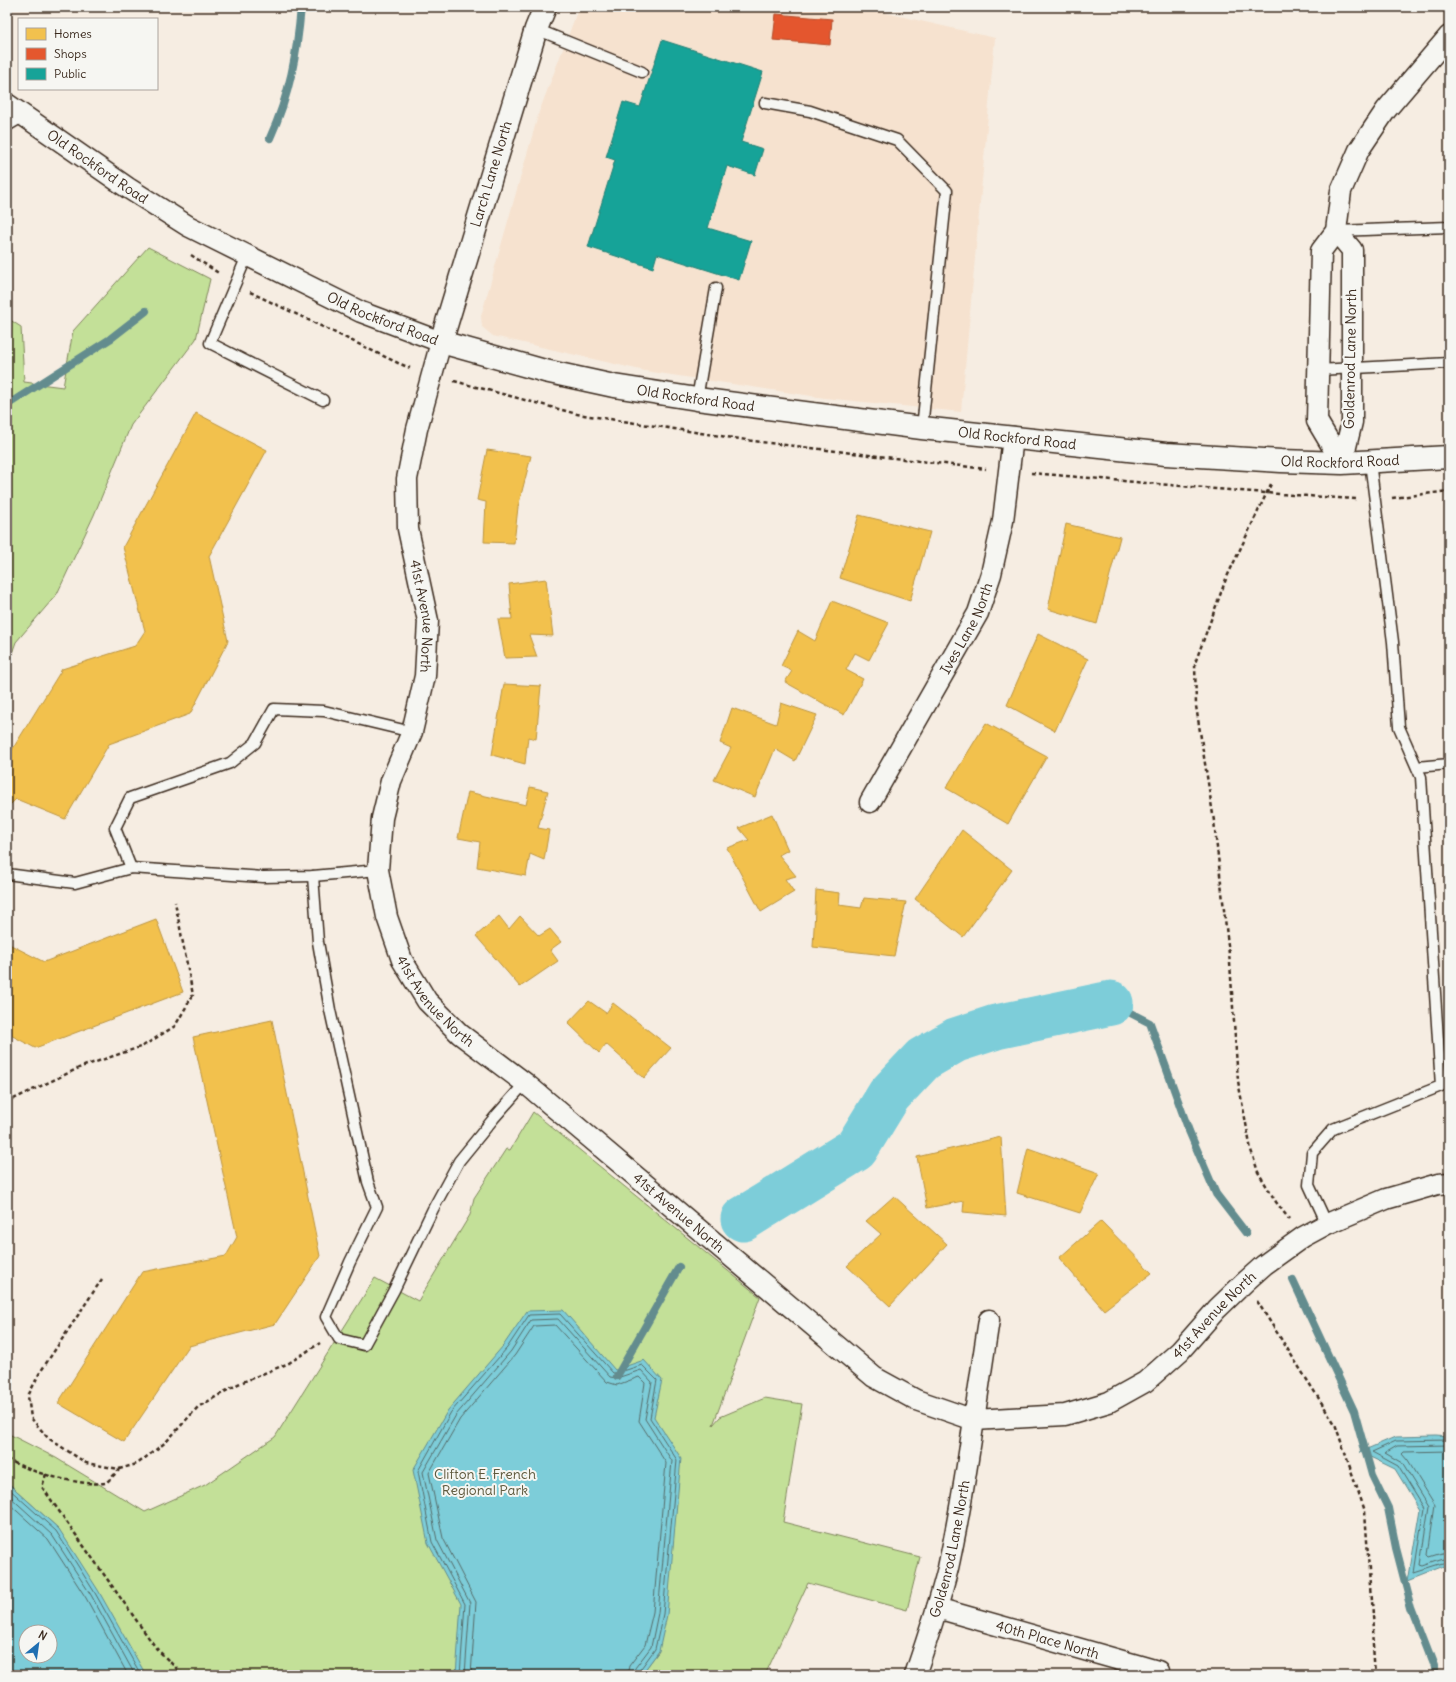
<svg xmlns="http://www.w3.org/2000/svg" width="1456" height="1682" font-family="Delius,sans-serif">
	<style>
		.built { fill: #f6e2cf }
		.green { fill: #c3e098; stroke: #7f855b }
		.water { fill: #7dcdd9; stroke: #638c8e; fill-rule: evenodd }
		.homes { fill: #f2c14e; stroke: #bb9440 }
		.shops { fill: #e4572e; stroke: #b14a29 }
		.public { fill: #17a398; stroke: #227f73 }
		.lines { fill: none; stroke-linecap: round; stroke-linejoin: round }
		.shore { stroke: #556b69; stroke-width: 1 }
		.stream { stroke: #638c8e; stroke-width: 8 }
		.river { stroke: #7dcdd9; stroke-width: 45 }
		.service-casing { stroke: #3b2a1e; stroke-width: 13 }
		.minor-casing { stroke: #3b2a1e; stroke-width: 23 }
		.tertiary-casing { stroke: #3b2a1e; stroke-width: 25 }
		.path { stroke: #3b2a1e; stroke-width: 2.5; stroke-dasharray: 4 3; stroke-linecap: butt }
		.service { stroke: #f6f6f2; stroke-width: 10 }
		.minor { stroke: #f6f6f2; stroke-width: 20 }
		.tertiary { stroke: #f6f6f2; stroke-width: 22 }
		.labels { text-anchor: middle; stroke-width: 4; stroke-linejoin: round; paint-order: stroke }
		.street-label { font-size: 14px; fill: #3b2a1e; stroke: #f6f6f2 }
		.park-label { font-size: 14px; fill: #5d583c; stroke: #f6f6f2 }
	</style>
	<rect width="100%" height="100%" fill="#f6ede2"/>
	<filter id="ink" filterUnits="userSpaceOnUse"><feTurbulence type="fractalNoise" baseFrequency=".025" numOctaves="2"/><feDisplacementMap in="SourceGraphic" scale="8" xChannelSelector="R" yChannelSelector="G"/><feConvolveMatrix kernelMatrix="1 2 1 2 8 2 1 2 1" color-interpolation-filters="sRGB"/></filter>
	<g filter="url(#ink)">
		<path class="built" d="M579 7H860L995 38 961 412 825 398 645 371 493 336 482 327 481 316 539 112Z"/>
		<g class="green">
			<path d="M148 247 210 279 196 339 131 425 94 515 57 594 16 642 7 667V318L21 327 24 382 63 387 73 331Z"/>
			<path d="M533 1112 760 1297 713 1425 720 1417 765 1398 802 1404 783 1522 920 1557 907 1610 808 1583 765 1675H641L659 1651 620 1675H96L59 1529 7 1482V1433L56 1458 145 1512 205 1485 275 1437 375 1278 418 1301 470 1215 474 1198 506 1149 510 1150Z"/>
		</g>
		<g class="water">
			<path d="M563 1310 615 1370 644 1360 662 1380 654 1417 681 1458 667 1615 659 1651 641 1675H456L461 1604 428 1543 413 1470 448 1410 503 1346 527 1311Z"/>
			<path d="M1436 1436 1449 1437V1565L1408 1581 1420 1510 1395 1469 1360 1452 1395 1437Z"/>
			<path d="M7 1482 59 1529 98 1590 146 1675H7ZM26 1632H50V1656H26Z"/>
		</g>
		<g class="homes">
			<path d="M196 413 267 450 209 556 228 641 190 714 109 744 65 819 16 799 7 808V758L62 669 135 646 145 631 123 547Z"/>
			<path d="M487 450 531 456 518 507 514 543 484 542 486 502 477 500Z"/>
			<path d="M859 515 930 532 910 601 840 578Z"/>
			<path d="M1066 524 1120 537 1097 624 1048 609Z"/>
			<path d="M546 579 553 636 529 635 537 657 505 658 498 619H512L509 584Z"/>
			<path d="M832 601 889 623 869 660 855 653 846 670 863 679 844 715 785 682 792 671 781 666 798 631 815 641Z"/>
			<path d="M1038 634 1088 659 1055 731 1007 705Z"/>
			<path d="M504 684 541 686 536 739 528 737 525 764 492 755Z"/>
			<path d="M781 703 817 715 795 761 775 749 755 797 714 780 731 748 720 743 732 708 776 724Z"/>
			<path d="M986 723 1047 756 1008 824 946 788Z"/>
			<path d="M530 787 548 791 538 828 549 830 544 860 530 854 526 876 477 867 480 842 458 838 468 792 526 805Z"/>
			<path d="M772 814 788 850 779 855 796 876 785 879 794 892 761 912 727 848 749 840 739 828Z"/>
			<path d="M962 830 1012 870 963 937 915 899Z"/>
			<path d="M816 890 840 893 839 905 861 908 864 898 906 902 894 956 813 947Z"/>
			<path d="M499 916 509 929 520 916 539 936 550 929 561 942 550 950 558 961 520 987 476 936Z"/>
			<path d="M156 919 183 992 35 1048 7 1033V943L44 962Z"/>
			<path d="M589 1001 606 1013 613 1003 671 1048 644 1078 606 1044 599 1053 568 1023Z"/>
			<path d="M272 1020 320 1256 275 1324 189 1346 124 1442 58 1403 142 1272 226 1256 237 1237 193 1037Z"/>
			<path d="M1001 1137 1006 1216 963 1212 964 1201 927 1208 917 1157Z"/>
			<path d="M1028 1148 1099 1173 1080 1213 1017 1193Z"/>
			<path d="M894 1196 947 1244 890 1306 847 1266 881 1234 866 1221Z"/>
			<path d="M1101 1221 1152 1273 1104 1310 1059 1258Z"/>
		</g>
		<path class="shops" d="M776 14 832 19 830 45 773 40Z"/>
		<path class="public" d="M662 40 763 72 741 142 763 149 755 175 727 166 708 228 751 241 739 280 657 254 653 268 588 247 615 160 606 157 623 102 640 107Z"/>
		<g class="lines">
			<g class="shore">
				<path d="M1449 1440 1396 1441 1372 1452 1398 1466 1424 1508 1414 1573 1449 1562"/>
				<path d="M1449 1445 1397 1446 1385 1453 1402 1463 1429 1507 1420 1565 1423 1566 1449 1557"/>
				<path d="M1449 1451 1404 1452 1402 1454 1408 1461 1435 1505 1428 1555 1430 1557 1449 1551"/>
				<path d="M7 1487 56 1531 95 1593 141 1675"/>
				<path d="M7 1494 52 1535 91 1595 135 1675"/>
				<path d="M7 1502 48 1539 86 1598 128 1675"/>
				<path d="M460 1675 465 1604 432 1542 418 1471 451 1412 507 1348 529 1315 560 1314 613 1373H617L642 1365 657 1380 650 1418 677 1460 663 1614 655 1649 639 1671 638 1675"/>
				<path d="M465 1675 470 1603 437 1540 423 1472 456 1415 511 1351 531 1320 558 1319 610 1377 617 1378 641 1370 652 1382 645 1419 672 1461 658 1613 651 1647 635 1668 633 1675"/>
				<path d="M471 1675 476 1602 443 1538 429 1473 460 1419 515 1355 534 1326 555 1325 607 1382 617 1385 639 1377 645 1383 639 1421 666 1463 653 1612 645 1645 629 1666 627 1675"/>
			</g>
			<g class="stream">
				<path d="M270 138C290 94 297 54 301 7"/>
				<path d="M7 405 110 339 146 311"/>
				<path d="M1111 1003 1150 1023 1189 1131 1216 1194 1246 1233"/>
				<path d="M1293 1280 1354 1411 1372 1475 1388 1508 1396 1548 1412 1609 1434 1666V1675"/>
				<path d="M617 1376 679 1267"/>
			</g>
			<path class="river" d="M743 1219 856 1149 889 1095 923 1059 956 1040 996 1027 1111 1003"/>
			<defs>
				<g id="service">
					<path d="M536 29 642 72"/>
					<path d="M765 103 810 111 897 140 947 191 922 428"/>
					<path d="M7 126 24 116"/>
					<path d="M1336 231 1449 227"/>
					<path d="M247 256 210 343 323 400"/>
					<path d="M1318 370 1449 363"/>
					<path d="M697 399 716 288"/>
					<path d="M1417 767 1449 764"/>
					<path d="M131 868 115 828 130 798 230 763 255 743 274 709 324 711 412 732"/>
					<path d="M7 874 75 883 131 868 263 877 313 876 378 870"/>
					<path d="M313 876 318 942 330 1010 368 1182 377 1207 350 1262 326 1317 339 1339 364 1345 394 1290 433 1209 459 1161 494 1118 525 1083"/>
					<path d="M1327 1224 1309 1185 1312 1153 1333 1129 1441 1086 1421 777 1399 727 1393 642 1370 462"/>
				</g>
				<g id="minor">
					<path id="s1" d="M7 104 128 188 188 226 361 312 441 342 417 429 407 479 408 529 428 621 425 676 412 732 391 781 382 818 378 870 387 917 402 960 427 1001 460 1034 525 1083 874 1377 916 1400 974 1420 1065 1415 1109 1402 1145 1382 1180 1351 1217 1309 1245 1282 1264 1265 1303 1237 1327 1224 1386 1199 1438 1184 1449 1183"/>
					<path d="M1336 231 1352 250V422L1342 463"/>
					<path d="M1342 463 1317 421 1321 251 1336 231 1341 191 1359 150 1386 110 1449 36"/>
					<path id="s2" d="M870 802 978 613 991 574 1003 521 1013 437"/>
					<path id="s3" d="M937 1608 1158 1671"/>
					<path id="s4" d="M915 1675C927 1640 939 1604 948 1568 966 1486 976 1402 989 1320"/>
				</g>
				<g id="tertiary">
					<path id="s5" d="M545 7 536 29 441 342 545 371 614 386 697 399 922 428 1166 454 1281 461 1342 463 1449 457"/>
				</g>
			</defs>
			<use href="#service" class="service-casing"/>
			<use href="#minor" class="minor-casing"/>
			<use href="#tertiary" class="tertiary-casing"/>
			<g class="path">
				<path d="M191 255 220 274"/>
				<path d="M250 292 398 363 410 368"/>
				<path d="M454 381 577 414 753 441 986 469"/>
				<path d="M1031 473C1140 482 1248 493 1357 499"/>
				<path d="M1271 484 1226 579 1195 663 1196 706 1214 821 1230 963 1238 1081 1251 1150 1258 1172 1276 1202 1289 1219"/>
				<path d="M1392 498 1449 491"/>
				<path d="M7 1102 81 1067 143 1046 175 1026 193 995 175 902"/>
				<path d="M102 1279 39 1374 28 1396 31 1418 48 1438 86 1463 119 1469 137 1464 166 1442 198 1407 238 1384 289 1363 320 1343"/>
				<path d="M1257 1301 1335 1424 1365 1511 1376 1675"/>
				<path d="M7 1459C31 1473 79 1486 106 1483L119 1470"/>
				<path d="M46 1474 42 1487 156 1648 183 1675"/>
			</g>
			<use href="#service" class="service"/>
			<use href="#minor" class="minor"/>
			<use href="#tertiary" class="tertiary"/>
		</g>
	</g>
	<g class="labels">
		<g class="street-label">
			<text dy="5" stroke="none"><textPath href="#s1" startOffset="110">Old Rockford Road</textPath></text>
			<text transform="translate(491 174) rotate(-73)" y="5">Larch Lane North</text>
			<text dy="5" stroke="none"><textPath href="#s1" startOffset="434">Old Rockford Road</textPath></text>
			<text transform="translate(1350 359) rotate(-89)" y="5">Goldenrod Lane North</text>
			<text dy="5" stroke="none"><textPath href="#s5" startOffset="612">Old Rockford Road</textPath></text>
			<text dy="5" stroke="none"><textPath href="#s5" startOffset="936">Old Rockford Road</textPath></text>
			<text dy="5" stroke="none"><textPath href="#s5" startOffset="1260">Old Rockford Road</textPath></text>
			<text dy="5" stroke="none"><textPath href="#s1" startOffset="777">41st Avenue North</textPath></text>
			<text dy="5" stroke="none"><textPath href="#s2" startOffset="199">Ives Lane North</textPath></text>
			<text dy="5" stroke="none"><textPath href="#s1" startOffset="1185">41st Avenue North</textPath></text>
			<text dy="5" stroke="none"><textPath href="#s1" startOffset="1509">41st Avenue North</textPath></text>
			<text dy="5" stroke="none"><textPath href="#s1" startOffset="2148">41st Avenue North</textPath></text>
			<text dy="5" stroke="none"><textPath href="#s4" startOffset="131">Goldenrod Lane North</textPath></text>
			<text dy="5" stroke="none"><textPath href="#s3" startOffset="115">40th Place North</textPath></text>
		</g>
		<g class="park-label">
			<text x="485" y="1479">Clifton E. French<tspan x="485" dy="16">Regional Park</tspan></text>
		</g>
	</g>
	<rect width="1456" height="1682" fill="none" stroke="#f6f6f2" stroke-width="24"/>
	<rect x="12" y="12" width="1432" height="1658" fill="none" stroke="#3b2a1e" stroke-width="1.5" filter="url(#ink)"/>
	<rect x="18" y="18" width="140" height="72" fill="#f6f6f2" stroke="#aba49d"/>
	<rect x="26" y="28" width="20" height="12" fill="#f2c14e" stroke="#aba49d"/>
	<text x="54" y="38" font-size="12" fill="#3b2a1e">Homes</text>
	<rect x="26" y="48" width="20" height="12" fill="#e4572e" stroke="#aba49d"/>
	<text x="54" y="58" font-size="12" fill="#3b2a1e">Shops</text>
	<rect x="26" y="68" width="20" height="12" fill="#17a398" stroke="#aba49d"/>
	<text x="54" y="78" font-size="12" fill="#3b2a1e">Public</text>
	<g transform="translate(38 1644) rotate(29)"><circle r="19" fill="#f6f6f2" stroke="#aba49d"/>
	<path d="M0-3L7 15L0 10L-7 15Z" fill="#1f6fb2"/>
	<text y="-6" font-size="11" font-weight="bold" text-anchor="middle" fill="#3b2a1e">N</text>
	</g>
</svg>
